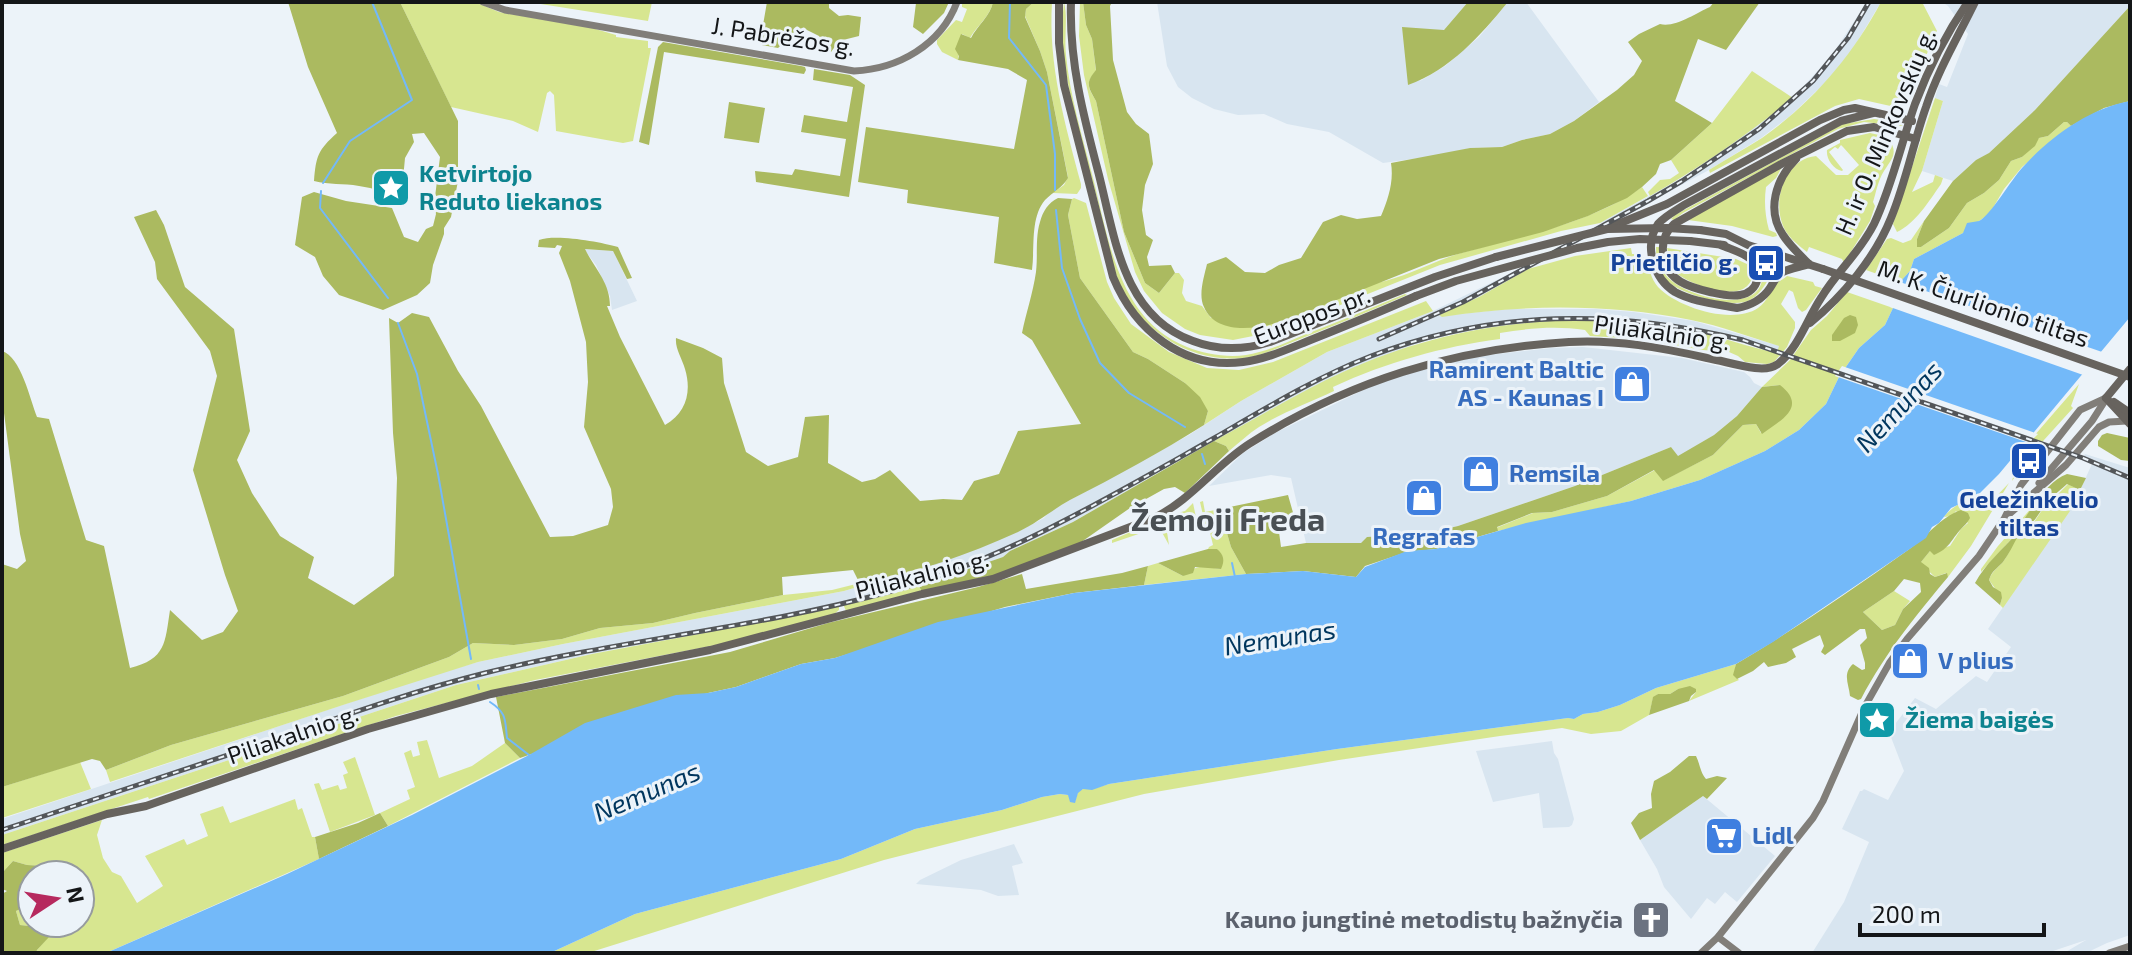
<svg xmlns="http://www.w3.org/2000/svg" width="2132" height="955" font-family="'Exo 2',sans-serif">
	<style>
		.built { fill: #d8e5f0 }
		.green { fill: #d7e690 }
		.forest { fill: #abba60; fill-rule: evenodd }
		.water { fill: #73b9f9 }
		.pier { fill: #ecf3f9 }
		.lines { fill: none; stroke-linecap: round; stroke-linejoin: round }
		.stream { stroke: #73b9f9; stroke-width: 2 }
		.secondary { stroke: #817e79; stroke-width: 7 }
		.primary { stroke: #67635e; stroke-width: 8 }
		.rail-casing { stroke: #535659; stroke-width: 5 }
		.rail { stroke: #ecf3f9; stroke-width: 2; stroke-dasharray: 6; stroke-linecap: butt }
		.primary-bridge { stroke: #67635e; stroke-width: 8 }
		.labels { text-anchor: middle; stroke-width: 6; stroke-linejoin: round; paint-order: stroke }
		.street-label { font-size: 24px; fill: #141618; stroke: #ecf3f9 }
		.culture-label { font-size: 24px; font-weight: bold; fill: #0d838f; stroke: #ecf3f9; text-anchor: start }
		.transit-label { font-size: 24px; font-weight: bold; fill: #164399; stroke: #ecf3f9; text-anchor: end }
		.shop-label { font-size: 24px; font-weight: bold; fill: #366cbe; stroke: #ecf3f9; text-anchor: start }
		.worship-label { font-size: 24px; font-weight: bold; fill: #5b616d; stroke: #ecf3f9; text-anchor: end }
		.water-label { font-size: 26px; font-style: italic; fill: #00365e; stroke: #ecf3f9 }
		.district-label { font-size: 32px; font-weight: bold; fill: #494f54; stroke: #ecf3f9 }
	</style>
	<rect width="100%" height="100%" fill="#ecf3f9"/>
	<g class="built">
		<path d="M1157 2H1468L1444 30 1420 81 1445 66 1479 37 1508 2H1526L1599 102 1574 121 1550 134 1522 140 1502 147 1470 148 1442 155 1383 163 1329 132 1287 124 1264 114 1238 115 1214 109 1192 98 1178 87 1167 66Z"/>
		<path d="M1867 2H1881L1851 52 1828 80 1790 116 1761 138 1709 170 1620 218 1600 223 1684 177 1762 122 1793 98 1832 55Z"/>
		<path d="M1942 2H2130V6L2035 110 1988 154 1976 160 1953 181 1922 171 1943 101 1935 98 1939 84 1947 87 1968 34 1948 6Z"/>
		<path d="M584 249 613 251 637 301 612 310 610 296 596 265Z"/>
		<path d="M1528 269 1479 297 1440 316 1508 309H1596L1634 312 1694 321 1780 346 1777 354 1741 342 1688 330 1652 325 1579 321 1528 322 1498 326 1448 335 1418 343 1341 373 1170 466 1073 522 1010 551 1003 557 919 586 794 616 592 654 456 685 2 835V819L429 676 478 662 563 644 844 591 922 568 982 547 1019 531 1044 518 1050 511 1189 435 1241 401 1327 352 1433 311 1505 276Z"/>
		<path d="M1583 347 1682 358 1744 372 1750 377 1754 383 1762 387 1737 416 1714 435 1678 457 1671 447 1575 486 1458 526 1389 542 1384 536 1361 543H1306L1291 478 1271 475 1209 486 1243 453 1275 433 1390 377 1479 356 1551 348Z"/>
		<path d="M2085 454 2130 468V935L2107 943 2086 953H2064L2086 940 2047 953H1812L1844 902 1869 842 1842 829 1860 791H1862L1864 789 1888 800 1904 771 1889 732 1915 698 1936 709 1976 676 1987 682 2011 647 1988 629 2069 511 2056 502 2063 493 2075 501 2092 464 2082 459Z"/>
		<path d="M1552 741 1554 753 1558 759 1574 819 1572 825 1569 827 1543 828 1539 793 1493 802 1476 751Z"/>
		<path d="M1703 796 1775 856 1737 902 1725 892 1715 904 1707 898 1691 919 1664 887 1657 869 1640 840Z"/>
		<path d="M1014 844 1023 863 1012 866 1019 895 998 896 981 890 916 884 920 880 961 860Z"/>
	</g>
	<g class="green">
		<path d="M400 2H475L499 12 592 28 616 35V37L648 41V48H651L633 141 623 143 556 131 554 95 550 91 547 93 538 132 513 121 451 107Z"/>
		<path d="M528 2H652L648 21Z"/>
		<path d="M962 2H993C991 15 976 27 970 38L962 34 958 60 942 52 937 44V40L956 20 962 22 967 9 962 7Z"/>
		<path d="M1034 2H1052C1048 65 1065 124 1081 184V188L1077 194 1053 193 1064 185 1068 177 1047 72 1040 51 1025 16 1026 9Z"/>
		<path d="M1064 2C1068 17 1064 38 1066 55 1070 96 1082 135 1092 174 1109 238 1117 319 1187 347 1205 354 1227 358 1246 355 1266 352 1285 343 1304 335 1338 322 1371 308 1405 294L1407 295C1372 310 1336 325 1300 339 1282 346 1263 356 1243 358 1194 363 1146 335 1123 291 1109 263 1104 228 1097 198 1083 145 1066 93 1062 38 1061 26 1063 14 1064 2Z"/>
		<path d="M1080 2H1083L1086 25 1092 39 1096 71C1085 83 1088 88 1096 101L1124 232 1145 283 1159 293 1175 273H1179L1184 280 1182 293 1186 301 1202 306 1211 318C1269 306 1328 295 1385 281 1412 274 1438 259 1465 252 1526 234 1590 224 1642 187L1648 196 1600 223 1561 231 1440 265 1273 332 1233 340 1200 335 1185 329 1162 313 1144 291 1135 272 1108 179 1084 75 1079 36Z"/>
		<path d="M1881 2H1922L1937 31 1909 94 1902 105 1895 107 1859 99 1835 106 1710 173 1709 170C1726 159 1745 149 1762 138 1813 102 1852 56 1881 2Z"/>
		<path d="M1752 71 1793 98C1748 134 1700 168 1650 196L1648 192 1660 180 1670 179 1679 173 1671 160 1712 123Z"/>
		<path d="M1935 98 1943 101 1922 171 1912 192 1933 182 1935 175 1943 178 1941 184C1929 201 1916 223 1897 232L1893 224Z"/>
		<path d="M1874 119 1895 122 1903 126 1864 122 1838 129 1683 213 1674 220 1671 219 1675 215 1843 124Z"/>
		<path d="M2064 122H2067L2071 126 2022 167 2004 189 1990 213 1963 233 1914 259 1910 271 1900 282 1888 278 1891 273 1881 269 1880 275 1866 270 1887 239 1891 238 1903 243 1911 240 1924 221 1917 239 1921 247 1949 228 1967 203 1984 193 1999 180 2011 161 2022 157 2039 138 2048 136Z"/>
		<path d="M1870 133 1888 137C1899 154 1892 158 1884 171 1878 180 1876 193 1873 202L1875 206 1870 221 1844 263 1842 259 1809 247 1807 252C1797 244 1786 236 1782 223 1773 197 1786 159 1816 156L1836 175H1848L1859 165 1843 147 1841 145 1838 149 1835 147 1829 152 1843 170 1842 171C1833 169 1826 159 1827 150L1840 143V140Z"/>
		<path d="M1782 167 1776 178 1766 187C1764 202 1765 215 1769 230L1776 233 1777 236 1773 237 1732 226 1688 220Z"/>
		<path d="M1074 198 1086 203 1107 282 1114 298 1131 324 1169 352 1207 368 1239 370 1273 362 1426 301 1433 311 1327 352 1241 401 1204 425 1208 411 1185 383 1148 359 1133 352 1080 278 1068 215 1072 199Z"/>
		<path d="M1656 247H1659C1659 256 1659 264 1664 272 1677 298 1779 323 1760 262L1777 266C1769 277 1762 294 1750 300 1732 310 1675 293 1663 277 1657 269 1656 257 1656 247Z"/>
		<path d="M1631 248 1632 254H1638V256L1646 258C1649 268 1651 279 1658 287 1678 308 1733 325 1758 308 1768 301 1770 291 1777 283 1780 280 1784 279 1787 276L1813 282 1815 286 1822 288 1806 310 1802 312 1798 308 1793 292 1789 290 1781 304 1795 322V328L1787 347 1774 362 1767 364 1745 362 1738 356 1729 352 1703 350 1640 339 1590 336 1585 330C1557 326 1529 328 1500 333V339C1441 347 1387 362 1333 387L1334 391C1309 403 1283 412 1259 427 1248 434 1239 443 1229 451L1226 446 1214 441C1257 418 1299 392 1343 372 1450 323 1573 308 1689 330 1719 336 1748 347 1777 353L1779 346C1750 337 1721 326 1691 320 1612 304 1522 304 1442 317L1439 315 1479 297 1528 269 1575 256Z"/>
		<path d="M1667 248 1736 259 1747 264 1751 273H1753C1749 309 1689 285 1672 270Z"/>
		<path d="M1847 292 1893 308 1885 325 1859 348 1839 377 1826 404 1799 430 1765 451 1700 480 1631 501 1498 531 1496 528 1533 513 1552 512 1607 496 1655 470 1664 480 1713 455 1743 425 1756 424 1761 433 1780 385 1762 387 1790 360 1811 330 1827 316Z"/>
		<path d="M2079 384 2071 406 2073 408 2034 451 2012 481 2018 458 2028 443Z"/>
		<path d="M2009 483 1971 546 1948 577 1946 573 1935 577 1920 563 1930 551 1950 546 1961 529 1968 523 1956 511 1952 516 1944 517C1952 506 1963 503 1973 494L1978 495V500L1986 507Z"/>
		<path d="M2068 484 2080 490 2075 502 2063 494 2056 501 2070 511 2003 608 2000 605 2002 598 1989 580C1992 570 2000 567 2005 559 2010 552 2013 542 2016 534L1981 572V569L1998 546 2041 497 2020 525 2027 529 2034 522 2051 497 2058 494Z"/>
		<path d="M1203 501 1205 512 1220 509 1231 547 1246 574 1144 585 1148 566 1158 563 1183 576C1198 564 1202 566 1221 569L1217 549H1208L1209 547 1213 545 1208 524H1205L1200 502Z"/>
		<path d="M1193 503 1198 527 1176 533 1173 514 1185 511Z"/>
		<path d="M1170 515V524L1173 531 1167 532 1169 545 1159 527 1112 543V540Z"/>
		<path d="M860 583 861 586 844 591 563 644 478 662 346 704 110 782 106 770 171 745 343 696 449 657 473 643 514 645 562 639 600 628 653 623 695 613 783 595 832 590Z"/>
		<path d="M919 586 922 592 846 611 843 604Z"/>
		<path d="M1894 591 1910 601 1903 609 1895 625 1882 630 1863 612Z"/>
		<path d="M839 605V610L833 615 716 645 535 680 396 716 149 799 148 797 2 845V835L456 685 592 654 794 616Z"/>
		<path d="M1736 664 1734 675 1739 680 1689 701 1696 692V689H1678L1670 694H1658L1653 698 1649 715 1621 731 1591 734 1562 728 1500 736 1339 760 1144 794 884 860 588 953H550L635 914 841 859 915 829 1002 810 1042 797 1060 794 1068 795 1075 801 1078 792 1083 789H1092L1109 784 1337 749 1568 718 1574 719 1583 714 1598 712 1620 705 1656 688Z"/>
		<path d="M427 740 439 778 472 766 505 743 520 758 388 826 380 813 410 799 407 790 415 787 404 753 411 750 413 757 420 755 417 742Z"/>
		<path d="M355 757 375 815 330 832 314 784 319 783 322 790 338 785 340 790 347 788 343 775 348 773 343 762Z"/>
		<path d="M80 762 91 789 2 818V787Z"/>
		<path d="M295 799 298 810 302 808 312 837H315L319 859 106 953H36L37 950 49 936 39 927 20 925 16 911 32 904V923H80V875H46L45 866 27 865 13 861 2 873V853L102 820 97 835 103 858 112 872 121 876 137 903 163 886 145 856 184 839 187 845 208 836 200 814 223 806 230 823Z"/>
	</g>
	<g class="forest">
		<path d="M288 2H400L458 121V181L451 217 444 228V234L433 265 430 283 417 295 383 310 339 295 323 276 315 257 295 245 302 197 314 192 346 201 392 208 404 237 418 242 426 229 433 226 436 214 434 205 440 157 424 133 412 134 414 142 405 158 401 201C388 193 374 188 359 186 343 183 329 185 314 181 316 156 318 150 337 133L308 67Z"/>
		<path d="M767 2H854H829V8L839 16 848 15 861 17 859 36 839 41 831 52 819 36 805 29 785 41 778 48 762 45 763 25Z"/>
		<path d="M924 2H949L944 13 923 34 913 27 916 3 922 4Z"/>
		<path d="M993 2H1034L1026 9 1025 17 1040 51 1047 72 1068 178C1062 188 1053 192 1045 200 1030 218 1035 247 1032 270L994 263 999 217 907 203 908 190 858 182 866 127 1014 149 1027 80 1008 69 958 60 959 56 955 49 961 34 971 38C977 26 991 15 993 2Z"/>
		<path d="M1083 2H1112L1110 6 1113 60 1127 112 1136 124 1149 134 1153 164 1145 185 1142 210 1146 235 1153 240 1147 257 1149 266 1171 265 1175 273 1159 293 1145 283 1124 232 1096 101C1088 87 1085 83 1096 70L1092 39 1086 25Z"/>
		<path d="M1468 2H1508C1480 36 1450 70 1408 85L1402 27 1444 30Z"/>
		<path d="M1714 2H1760L1726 50 1698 39 1675 101 1712 123 1671 160 1660 164 1656 174 1642 187 1627 198 1588 216 1543 232 1439 259 1284 321C1260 328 1217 337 1204 307 1198 295 1204 277 1207 264L1226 257 1245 272 1265 273 1279 265 1301 258 1323 222 1341 215 1357 219 1381 216C1388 199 1394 182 1391 163L1470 148 1502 147 1522 140 1550 134 1574 121 1617 90 1634 75 1642 61 1628 42 1639 34 1660 24C1675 28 1696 13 1710 7Z"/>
		<path d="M2130 6V101L2104 108 2071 126 2067 122H2064L2048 136 2039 138 2035 146 2022 157 2011 161 1999 180 1984 193 1967 203 1949 228 1921 247H1917V239L1924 221 1953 181 1976 160 1989 153 2035 110Z"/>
		<path d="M663 42 801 66 805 67 806 70 804 74 664 52 649 145 639 142 658 47Z"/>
		<path d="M814 69 850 75 865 85 849 197 756 182 755 171 792 175 795 169 840 176 846 139 801 132 804 115 847 122 853 87 813 80Z"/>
		<path d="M729 102 765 108 759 143 724 138Z"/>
		<path d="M1058 198 1072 199 1068 215 1080 278 1133 352 1148 359 1185 383 1200 397 1208 411 1204 425C1161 452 1115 477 1070 500 1052 510 1037 523 1018 532 968 555 915 572 861 586L853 570 782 577 783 595 695 613 653 623 600 628 562 639 514 645 473 643 449 657 343 696 171 745 106 770 100 761 92 759 2 787V564L17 569 26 561 20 534 2 398V351C21 357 30 399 37 417L49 419 86 540 104 546 130 668C166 659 165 643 170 610L202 640 223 632 238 611 225 575 193 470 217 376 210 351 157 279 155 262 134 217 156 210 164 225 185 287 234 329 250 431 237 460 252 493 280 536 314 557 308 578 354 605 394 576 397 478 393 433 389 318 398 323 412 313 429 317 458 371 481 406 550 537 573 536 608 525 613 507 611 489 584 427 588 382 586 342 570 281 559 253 562 246 557 245 555 248 538 247 539 240C557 234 599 242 618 247L632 278 627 279 613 251 585 249C594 268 610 282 610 306H607L620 337 665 425C686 413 692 392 685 369 682 358 675 349 676 338L703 348 722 358 724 383 746 452 768 466 798 457 805 417 829 415 828 463 862 482 875 479 890 470 920 501 943 499 962 500 974 481 999 474 1018 431 1081 424 1032 340 1022 333C1026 313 1033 293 1036 272 1038 256 1035 238 1040 222 1043 211 1048 203 1058 198Z"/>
		<path d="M1850 315 1856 317 1858 325 1855 333 1840 341H1832V335L1844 318Z"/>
		<path d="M1780 385C1808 407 1781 420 1762 434L1756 424 1743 425 1713 455 1663 481 1654 470 1607 496 1552 512 1532 513 1497 527 1498 531 1436 549 1407 552 1365 566 1356 577 1303 571 1246 574 1231 547 1220 509 1288 495 1294 516 1284 518 1286 530 1279 532 1281 547 1306 543H1361L1367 537 1384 536 1389 542 1458 526 1575 486 1671 447 1678 456 1714 435 1737 416 1762 387Z"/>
		<path d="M2107 433 2130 438V461L2121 460 2098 446V441L2102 435Z"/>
		<path d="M1214 441 1226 446 1229 451 1185 493 1175 487 1164 489 1130 508 1077 545 993 577 922 592 919 586 1003 557 1010 551 1073 522Z"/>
		<path d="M2067 474 2086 478 2080 490 2067 484C2062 489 2056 493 2051 498 2040 508 2037 523 2023 529L2019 526C2032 509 2047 481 2067 474Z"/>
		<path d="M1961 510 1968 513 1970 518C1968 522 1964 526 1961 529 1951 540 1949 549 1934 555L1930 551 1921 562 1929 568 1930 574 1935 577 1947 573 1948 577C1914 618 1886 652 1861 699L1858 700 1850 696C1849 684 1842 674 1853 664L1862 670 1865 669V663L1860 645 1867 638 1865 629H1860L1825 655 1821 652 1824 646 1820 635 1792 649 1796 657 1786 663 1768 667 1764 662 1753 671 1737 679 1733 675 1736 664C1795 629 1852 590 1908 550 1927 537 1940 517 1961 510ZM1904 579 1920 583 1921 592 1903 609 1895 625 1882 630 1863 612 1894 591Z"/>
		<path d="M2017 533 2018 536C2013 545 2009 554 2003 562 1997 569 1992 570 1989 580L1993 587 2001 592 2002 598 2000 605 1975 583C1986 563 2002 550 2017 533Z"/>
		<path d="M1208 549H1217C1224 555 1225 561 1221 569L1195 567 1193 573 1183 576 1158 563Z"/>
		<path d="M1148 566 1144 585 1074 593 1005 607 835 658 801 664 736 687 708 693 520 758 505 743 496 697 730 652 828 623 978 587 1022 574 1026 589 1122 573Z"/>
		<path d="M1690 686 1696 689V692L1691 696 1689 701 1649 715 1653 697 1658 694H1670L1678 689Z"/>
		<path d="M1689 756H1696C1700 764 1700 772 1706 779L1717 776 1727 778 1707 799 1703 796 1640 840 1631 823 1639 813 1652 808 1651 794 1654 781 1670 772Z"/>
		<path d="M380 813 388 826 319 859 315 837 358 823Z"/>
		<path d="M13 861 27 865 46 866V875H32V904L16 911 20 925 39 927 49 937 37 950 36 953H2V894L7 891 2 889V873Z"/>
	</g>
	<path class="water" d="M2130 101V317L1999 474 1978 495 1973 494 1966 501 1951 508 1939 523 1932 527 1926 538 1773 642 1736 664 1656 688 1620 705 1598 712 1583 714 1574 719 1568 718 1337 749 1109 784 1092 790 1083 789 1078 793 1075 803 1070 802 1068 795 1060 794 1042 797 1002 810 915 829 841 859 635 914 550 953H106L287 874 412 815 529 755 585 723 676 695 708 693 736 687 801 664 835 658 938 622 1074 593 1246 574 1303 571 1356 577 1365 567 1407 551 1436 549 1526 523 1631 501 1700 480 1765 451 1799 430 1826 404 1839 377 1859 348 1885 325 1893 308 1900 282 1910 271 1914 259 1963 233 1967 223C1971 222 1975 222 1979 221 1990 216 2011 180 2022 168 2050 137 2088 109 2130 101Z"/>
	<g class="pier">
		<path d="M1897 281 2105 353 2086 376 1890 307Z"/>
		<path d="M1842 366 2038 434 2029 443 1835 376Z"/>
	</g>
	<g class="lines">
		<g class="stream">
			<path d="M1010 2 1009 38 1046 85 1055 154V190"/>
			<path d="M323 183 350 141 412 100 372 2"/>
			<path d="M321 191 320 208 388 298"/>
			<path d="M1056 210 1062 268 1080 319 1100 363 1129 393 1185 427"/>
			<path d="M398 323 417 374 438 474 471 659"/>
			<path d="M1202 454 1205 464"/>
			<path d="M1232 563 1235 577"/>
			<path d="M478 685 479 689"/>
			<path d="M490 702C507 713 505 720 507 738L529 755"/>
		</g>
		<g class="secondary">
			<path d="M483 2 505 10 854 71C898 69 941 45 957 2"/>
			<path d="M2039 483 2092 421 2106 399"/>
			<path d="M2008 515 2066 465 2099 427 2109 422 2127 421"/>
			<path d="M1718 937 1739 953"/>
			<path d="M1701 953 1718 937 1813 818 1823 801 1864 708 1890 662 1907 639 1979 556 2004 519 2021 485 2080 410 2106 398"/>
			<path d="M2109 953 2130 946"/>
		</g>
		<g class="primary">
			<path d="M1059 2V43L1064 85 1113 277C1135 330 1183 370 1243 362 1267 359 1290 348 1313 339 1348 325 1382 311 1416 296"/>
			<path d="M1071 2C1069 62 1084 118 1099 175 1115 238 1123 316 1193 341 1219 351 1244 350 1270 342L1435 277 1496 257"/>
			<path d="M1796 159C1776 179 1766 210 1783 235 1790 246 1800 255 1809 264"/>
			<path d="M1608 228 1667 204 1820 120 1844 110 1855 108 1912 121"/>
			<path d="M1700 230 1726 234 1748 245 1823 269"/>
			<path d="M1690 241 1724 245"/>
			<path d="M1721 245C1730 249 1742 252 1749 258 1764 270 1759 292 1740 295 1730 297 1719 294 1710 292 1689 287 1668 281 1664 258 1661 245 1664 233 1674 224L1783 163 1847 131 1874 127 1916 139"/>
			<path d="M1809 264C1801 267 1790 268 1783 272 1776 276 1774 282 1770 288 1763 299 1750 306 1737 308 1717 304 1693 302 1675 292 1654 279 1643 246 1658 224 1665 216 1675 211 1684 205L1841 121 1873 113"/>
			<path d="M1810 323C1843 296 1875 258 1891 218 1906 182 1913 144 1926 107 1938 70 1958 37 1975 2"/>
			<path d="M2106 398 2130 369"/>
			<path d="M2106 398 2130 424"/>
			<path d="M2114 402 2130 413"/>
			<path d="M2 849 107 814 146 806 166 799 368 729 491 694 710 650 922 594 993 579 1154 518C1191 500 1215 466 1249 444 1349 381 1452 349 1569 342 1615 339 1663 348 1707 358 1723 361 1739 366 1755 368 1763 369 1771 369 1778 364 1799 347 1807 319 1821 298 1837 271 1859 254 1874 224 1892 186 1901 144 1915 104 1929 67 1946 34 1968 2"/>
		</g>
		<defs>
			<g id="rail">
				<path d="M1379 339 1463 302 1648 201 1682 181 1759 129 1813 81 1848 38 1869 2"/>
				<path d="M2 830C92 800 183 770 273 740 343 716 413 691 485 673 618 640 759 628 892 591 1008 558 1111 496 1216 437 1266 408 1317 377 1371 356 1494 309 1616 309 1743 340L2083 458 2130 478"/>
			</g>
		</defs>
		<use href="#rail" class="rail-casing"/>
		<use href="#rail" class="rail"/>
		<g class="primary-bridge">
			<path d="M1496 257 1607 229 1667 228 1700 230"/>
			<path d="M1823 269 2130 377"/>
			<path d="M1416 296 1456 281 1577 248 1608 242 1640 239 1690 241"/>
		</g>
	</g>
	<defs>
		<symbol id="sight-square" viewBox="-11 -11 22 22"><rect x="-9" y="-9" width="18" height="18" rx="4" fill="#0f9aa8" stroke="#ecf3f9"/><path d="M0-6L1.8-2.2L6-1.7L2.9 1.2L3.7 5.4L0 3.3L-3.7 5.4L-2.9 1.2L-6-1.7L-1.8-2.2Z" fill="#fff"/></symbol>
		<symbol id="bus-square" viewBox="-11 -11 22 22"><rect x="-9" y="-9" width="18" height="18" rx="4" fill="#1a4fb4" stroke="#ecf3f9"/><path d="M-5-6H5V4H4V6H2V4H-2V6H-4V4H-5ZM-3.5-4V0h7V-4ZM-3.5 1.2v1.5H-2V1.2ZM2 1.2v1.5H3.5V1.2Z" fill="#fff"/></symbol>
		<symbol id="shop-square" viewBox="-11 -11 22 22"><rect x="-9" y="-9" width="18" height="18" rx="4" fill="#3f7fe0" stroke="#ecf3f9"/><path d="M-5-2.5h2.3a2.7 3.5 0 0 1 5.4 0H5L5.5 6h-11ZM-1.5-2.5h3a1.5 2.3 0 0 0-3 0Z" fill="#fff"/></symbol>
		<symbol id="supermarket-square" viewBox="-11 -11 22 22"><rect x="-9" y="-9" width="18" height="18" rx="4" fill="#3f7fe0" stroke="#ecf3f9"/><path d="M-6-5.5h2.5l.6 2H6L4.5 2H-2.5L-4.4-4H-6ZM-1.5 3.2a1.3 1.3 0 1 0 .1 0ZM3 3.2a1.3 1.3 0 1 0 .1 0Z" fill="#fff"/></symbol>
		<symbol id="church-square" viewBox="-11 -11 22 22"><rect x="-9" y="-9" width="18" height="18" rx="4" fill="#6b7280" stroke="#ecf3f9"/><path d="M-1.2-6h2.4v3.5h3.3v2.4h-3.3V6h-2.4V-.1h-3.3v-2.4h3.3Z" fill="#fff"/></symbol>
	</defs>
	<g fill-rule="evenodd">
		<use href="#sight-square" x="369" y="166" width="44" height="44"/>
		<use href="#bus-square" x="1744" y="241" width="44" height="44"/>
		<use href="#shop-square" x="1610" y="362" width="44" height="44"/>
		<use href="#bus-square" x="2007" y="439" width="44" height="44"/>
		<use href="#shop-square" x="1459" y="452" width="44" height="44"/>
		<use href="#shop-square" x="1402" y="476" width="44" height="44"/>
		<use href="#shop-square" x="1888" y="639" width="44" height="44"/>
		<use href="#sight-square" x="1855" y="698" width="44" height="44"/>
		<use href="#supermarket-square" x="1702" y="814" width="44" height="44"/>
		<use href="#church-square" x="1629" y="898" width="44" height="44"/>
	</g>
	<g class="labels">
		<g class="street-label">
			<text transform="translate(783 37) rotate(9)" y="8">J. Pabrėžos g.</text>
			<text transform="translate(1886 132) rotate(-67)" y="8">H. ir O. Minkovskių g.</text>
			<text transform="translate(1983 304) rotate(19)" y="8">M. K. Čiurlionio tiltas</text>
			<text transform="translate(1312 316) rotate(-21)" y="8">Europos pr.</text>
			<text transform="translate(1662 333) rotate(8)" y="8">Piliakalnio g.</text>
			<text transform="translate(922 575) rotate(-14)" y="8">Piliakalnio g.</text>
			<text transform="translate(293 735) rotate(-19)" y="8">Piliakalnio g.</text>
		</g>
		<g class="culture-label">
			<text x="419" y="182">Ketvirtojo<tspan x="419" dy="28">Reduto liekanos</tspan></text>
			<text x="1905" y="728">Žiema baigės</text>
		</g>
		<g class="transit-label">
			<text x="1738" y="271">Prietilčio g.</text>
			<text x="2029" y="508" text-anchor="middle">Geležinkelio<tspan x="2029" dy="28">tiltas</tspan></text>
		</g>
		<g class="shop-label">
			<text x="1604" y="378" text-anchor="end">Ramirent Baltic<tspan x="1604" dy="28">AS - Kaunas I</tspan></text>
			<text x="1509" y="482">Remsila</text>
			<text x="1424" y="545" text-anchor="middle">Regrafas</text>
			<text x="1938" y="669">V plius</text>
			<text x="1752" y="844">Lidl</text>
		</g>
		<g class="worship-label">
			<text x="1623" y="928">Kauno jungtinė metodistų bažnyčia</text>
		</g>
		<g class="water-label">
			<text transform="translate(1899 407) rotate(-47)" y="9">Nemunas</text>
			<text transform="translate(1280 638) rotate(-9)" y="9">Nemunas</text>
			<text transform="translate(647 792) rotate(-23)" y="9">Nemunas</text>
		</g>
		<g class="district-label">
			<text x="1228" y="531">Žemoji Freda</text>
		</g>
	</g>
	<rect width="2132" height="955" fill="none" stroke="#141618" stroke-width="8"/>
	<g transform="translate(56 899) rotate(78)"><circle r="38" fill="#ecf3f9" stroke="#969b9f" stroke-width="2"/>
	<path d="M0-6L14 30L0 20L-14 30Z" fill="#b6295e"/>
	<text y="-12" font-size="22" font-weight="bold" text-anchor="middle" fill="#141618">N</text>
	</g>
	<path d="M1860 923v12h184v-12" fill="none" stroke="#141618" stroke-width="4"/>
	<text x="1872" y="923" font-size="24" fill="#141618" stroke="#ecf3f9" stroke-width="6" paint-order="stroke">200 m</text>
</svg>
